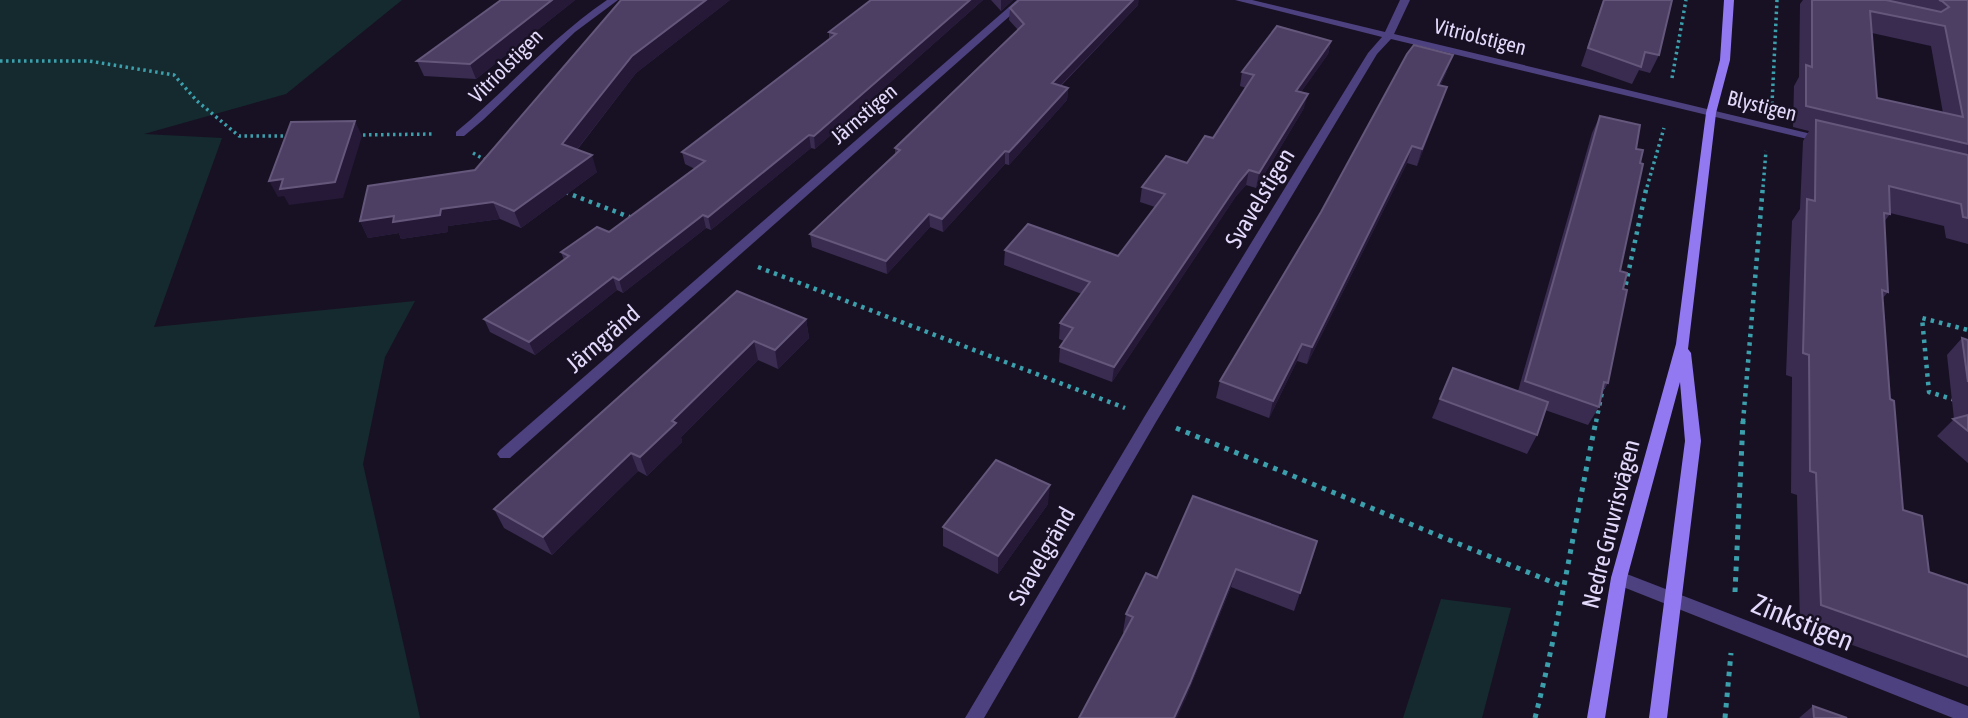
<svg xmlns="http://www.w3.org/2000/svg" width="1968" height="718" font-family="'Asap Condensed',sans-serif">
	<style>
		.green { fill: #152a2e }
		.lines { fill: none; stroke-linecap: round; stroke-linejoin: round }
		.path-far2 { stroke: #3c9fac; stroke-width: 3.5; stroke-dasharray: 2.5 3.5; stroke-linecap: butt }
		.path-far1 { stroke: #3c9fac; stroke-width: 4.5; stroke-dasharray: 3.5 5; stroke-linecap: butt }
		.path { stroke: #3c9fac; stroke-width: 5; stroke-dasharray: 4.5 6; stroke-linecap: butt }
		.street { fill: #4e417f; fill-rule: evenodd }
		.secondary { fill: #9279f2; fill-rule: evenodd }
		.wall { fill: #3a2c51; fill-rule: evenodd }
		.shaded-wall { fill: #251937 }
		.building { fill: #4c3f63; stroke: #64577b; stroke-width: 2; fill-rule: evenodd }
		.labels { text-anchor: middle; stroke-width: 5; stroke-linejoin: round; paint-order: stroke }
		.far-street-label { font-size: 21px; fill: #e3d9fb; stroke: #181124 }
		.street-label { font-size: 24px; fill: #e3d9fb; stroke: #181124 }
		.near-street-label { font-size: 28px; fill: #e3d9fb; stroke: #181124 }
	</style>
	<rect width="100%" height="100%" fill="#181124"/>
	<g class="green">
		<path d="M0 0H402L286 94 144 134 222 138 154 327 415 301 385 357 363 464 420 718H0Z"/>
		<path d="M1441 599 1511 608 1482 718H1403Z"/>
	</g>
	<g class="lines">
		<g class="path-far2">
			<path d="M0 61H89L174 75 197 101 239 136H292"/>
			<path d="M1672 78 1686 0"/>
			<path d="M1772 104 1777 0"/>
			<path d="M357 135 435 134"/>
			<path d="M473 153 489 162"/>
			<path d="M1647 187 1664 128"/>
			<path d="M1763 187 1766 151"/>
		</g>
		<g class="path-far1">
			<path d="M565 192 632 218"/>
			<path d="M758 267 1125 408"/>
			<path d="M1624 293 1647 185"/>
			<path d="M1955 400 1929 392 1922 318 1968 330"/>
			<path d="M1596 422 1603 387"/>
			<path d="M1743 422 1763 185"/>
		</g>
		<g class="path">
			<path d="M1176 428 1564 587"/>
			<path d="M1735 592 1743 421"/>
			<path d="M1535 718C1560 620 1575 520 1596 421"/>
			<path d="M1725 718 1731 653"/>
		</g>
		<g class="street">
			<path d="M607 0H618L575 32 483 120 464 136H456V132C508 89 551 38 607 0Z"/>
			<path d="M1017 0H1028L510 458H500L497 454 500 450Z"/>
			<path d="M1235 0H1252L1385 32 1400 0H1410L1394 34 1824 137 1830 140 1824 143 1391 39 1377 54 1156 422 984 718H965L1146 414 1368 53 1382 37Z"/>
			<path d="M1619 571 1968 706V718H1953L1613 583 1611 578 1613 573Z"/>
		</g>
		<path class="secondary" d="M1724 0H1734L1730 60 1716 113 1688 349 1691 353 1701 441 1667 718H1649L1685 441 1680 382 1627 578 1605 718H1587L1611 578 1676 344 1706 113 1720 60Z"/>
	</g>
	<g class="wall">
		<path d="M501 0H575L476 79 424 76 417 61Z"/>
		<path d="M621 0H730L636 73 577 150 597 172 521 228 500 219 448 226V232L401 239 399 233 368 238 360 221 475 170Z"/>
		<path d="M871 0H983L815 149 811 148 711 230 706 228 623 293 617 290 535 355 490 332 484 319 564 260 561 252 609 232 695 169 685 164 682 152 829 39V32Z"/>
		<path d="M991 0H1013L1001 11Z"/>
		<path d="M1603 0H1672L1659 55 1650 73 1639 70 1632 84 1581 66Z"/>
		<path d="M1803 0H1968V244L1946 238 1944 226 1890 213V214L1884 222 1888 292 1882 299 1890 399 1903 510 1929 572 1968 585V687L1800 626 1797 495 1791 493 1792 377 1786 375 1792 221 1800 209 1803 141 1809 131 1793 127 1794 86 1799 77 1800 4ZM1872 33 1931 46 1943 113 1877 98Z"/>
		<path d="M1138 5 1061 86 1068 88 1067 100 1009 165 1005 164 943 232 930 227 887 274 812 247 810 234 895 154V148L1018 30 1009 20 1010 8Z"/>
		<path d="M1331 41 1328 54 1301 92 1304 108 1256 188 1246 185 1236 196 1112 382 1059 362 1060 347 1064 341 1059 339 1060 323 1082 294 1004 265 1005 250 1118 256 1155 207 1140 202 1142 187 1187 163 1213 138 1246 88 1240 86 1242 72Z"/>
		<path d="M1447 71 1440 86 1447 87 1417 166 1407 163 1307 364 1297 361 1269 418 1216 398 1220 381 1321 212Z"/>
		<path d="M1600 116 1636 149 1640 163 1620 271 1623 289 1608 383 1602 393 1599 407 1588 425 1545 410 1537 435 1527 454 1432 418 1453 368 1518 391 1592 133Z"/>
		<path d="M737 291 806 319 809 338 778 369 758 360 681 437 682 442 647 476 638 471 552 555 504 528 494 509Z"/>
		<path d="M1962 338 1968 340V463L1937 436 1954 419 1947 355Z"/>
		<path d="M1193 496 1300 593 1294 611 1231 587 1185 700 1123 632 1126 614 1157 578Z"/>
		<path d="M1048 504 998 574 943 546V527Z"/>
		<path d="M1813 706 1847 718H1799Z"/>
	</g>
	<g class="shaded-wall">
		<path d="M552 0H575L476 79 470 64Z"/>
		<path d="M706 0H730L636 73 568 161 562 144 632 56Z"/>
		<path d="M970 0H983L815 149 814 136Z"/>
		<path d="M1001 0H1013L1001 11Z"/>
		<path d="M1133 0H1139L1138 5 1051 95 1052 83Z"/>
		<path d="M1331 41 1328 54 1292 105 1296 91Z"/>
		<path d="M1453 55 1447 71 1432 101 1438 85Z"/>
		<path d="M1447 87 1442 103 1417 166 1422 149Z"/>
		<path d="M1068 88 1067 100 1009 165V152Z"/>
		<path d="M1308 94 1304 108 1256 188 1259 173Z"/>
		<path d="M355 121 362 136 343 198 289 205 284 196 278 197 269 181 283 179Z"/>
		<path d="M809 135 811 148 711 230 708 217Z"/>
		<path d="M1412 146 1407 163 1307 364 1312 347Z"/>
		<path d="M1005 151V164L943 232 942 219Z"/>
		<path d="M592 155 597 172 521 228 514 211Z"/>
		<path d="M1249 170 1246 185 1236 196 1112 382 1114 367 1239 182Z"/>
		<path d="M493 202 500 219 448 226V232L401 239 399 233 368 238 360 221Z"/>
		<path d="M929 214 930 227 887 274 886 261Z"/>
		<path d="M703 215 706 228 623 293 619 280Z"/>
		<path d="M613 277 617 290 535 355 529 342Z"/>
		<path d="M806 319 809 338 778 369 775 350Z"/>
		<path d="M754 341 758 360 681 437 682 442 647 476 640 457 672 421Z"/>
		<path d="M1302 344 1297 361 1269 418 1273 401Z"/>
		<path d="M631 453 638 471 552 555 543 537Z"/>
		<path d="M1050 485 1048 504 998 574V556Z"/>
		<path d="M1236 569 1231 587 1185 700 1177 718H1174Z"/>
	</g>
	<g class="building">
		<path d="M501 0H552L470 64 417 61Z"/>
		<path d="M621 0H706L632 56 562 144 592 155 514 211 493 202 441 209 440 215 393 222 394 216 360 221 368 186 475 170Z"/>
		<path d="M871 0H970L814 136 809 135 708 217 703 215 619 280 613 277 529 342 484 319 569 256 561 252 597 227 609 232 705 161 682 152 836 34 829 32Z"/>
		<path d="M1019 0H1133L1052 83 1068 88 1009 152 1005 151 942 219 929 214 886 261 810 234 900 150 895 148 1024 24 1010 8Z"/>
		<path d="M1604 0H1672L1659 55 1645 52 1641 67 1588 48Z"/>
		<path d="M1812 0H1886L1941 12 1949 7 1942 1 1939 0H1968V144L1806 106V65L1812 67ZM1870 11 1945 26 1963 117 1877 98Z"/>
		<path d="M1277 26 1331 41 1296 91 1308 94 1259 173 1249 170 1239 182 1114 367 1060 347 1073 328 1060 323 1090 282 1005 250 1028 224 1118 256 1165 194 1142 187 1166 156 1187 163 1205 136 1213 138 1254 75 1242 72Z"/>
		<path d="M1414 45 1453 55 1438 85 1447 87 1422 149 1412 146 1312 347 1302 344 1273 401 1220 381 1321 212 1407 54Z"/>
		<path d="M1600 116 1640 125 1636 149 1643 150 1640 163 1643 164 1620 271 1627 273 1623 289 1627 290 1608 383 1604 382 1599 407 1525 381Z"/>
		<path d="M1816 120 1968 155V218L1963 217 1961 204 1889 186 1890 214 1884 213 1888 292 1882 290 1890 399 1894 401 1903 510 1922 516 1929 572 1968 585V657L1821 605 1816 473 1810 471 1809 355 1803 353 1807 199 1815 201Z"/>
		<path d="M355 121 335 182 280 189 283 179 269 181 291 122Z"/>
		<path d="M737 291 806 319 775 350 754 341 672 421 676 423 640 457 631 453 543 537 494 509Z"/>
		<path d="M1962 338 1968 340V382Z"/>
		<path d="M1453 368 1548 402 1537 435 1440 399Z"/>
		<path d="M1968 415V431L1953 419Z"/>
		<path d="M996 460 1050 485 998 556 943 527Z"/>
		<path d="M1193 496 1317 541 1300 593 1236 569 1190 683 1174 718H1079L1133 617 1126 614 1146 573 1157 578Z"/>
		<path d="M1813 706 1847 718H1814Z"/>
	</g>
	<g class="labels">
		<g class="far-street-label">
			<text transform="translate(1480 37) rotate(14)" y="7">Vitriolstigen</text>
			<text transform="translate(506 66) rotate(-45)" y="7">Vitriolstigen</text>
			<text transform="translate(1762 106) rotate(14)" y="7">Blystigen</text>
			<text transform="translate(864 114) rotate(-41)" y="7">Järnstigen</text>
		</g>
		<g class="street-label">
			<text transform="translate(1260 198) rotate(-59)" y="8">Svavelstigen</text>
			<text transform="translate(603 339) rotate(-41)" y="8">Järngränd</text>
			<text transform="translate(1611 524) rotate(-76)" y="8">Nedre Gruvrisvägen</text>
			<text transform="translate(1042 556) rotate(-60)" y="8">Svavelgränd</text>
		</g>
		<g class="near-street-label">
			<text transform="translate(1803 622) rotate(22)" y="10">Zinkstigen</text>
		</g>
	</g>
</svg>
